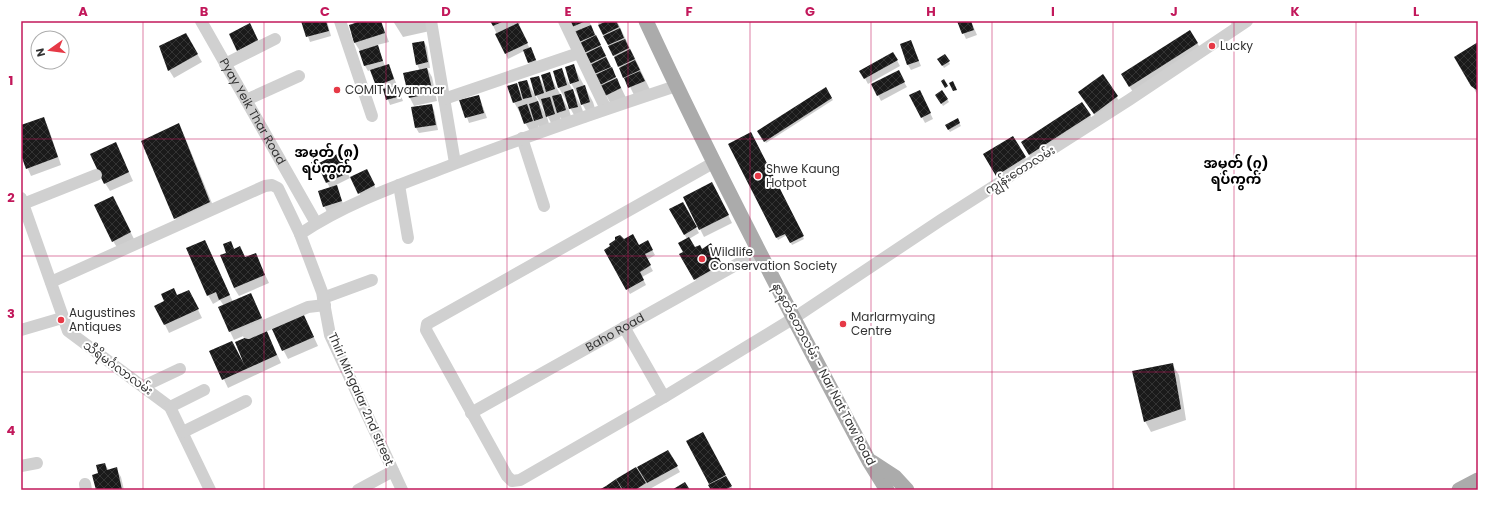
<svg xmlns="http://www.w3.org/2000/svg" width="1499" height="511" font-family="Poppins,'Noto Sans Myanmar',sans-serif">
	<style>
		.shadow { fill: #0003 }
		.building { fill: url(#building-cross-hatch) }
		.lines { fill: none; stroke-linecap: round; stroke-linejoin: round }
		.minor { stroke: #d0d0d0; stroke-width: 12 }
		.major { stroke: #ababab; stroke-width: 15 }
		.grid { fill: none; stroke: #c2185b; stroke-width: 1; stroke-opacity: 0.55 }
		.poi-dot { fill: #e63946; stroke: #fff; stroke-width: 1.5 }
		.labels { text-anchor: middle; stroke-width: 4; stroke-linejoin: round; paint-order: stroke }
		.poi-label { font-size: 12px; fill: #333; stroke: #fff; text-anchor: start }
		.street-label { font-size: 12px; fill: #333; stroke: #fff }
		.quarter-label { font-size: 14px; font-weight: bold; fill: #000; stroke: #fff }
		.neatline { fill: none; stroke: #c2185b; stroke-width: 1.5 }
		.grid-label { font-size: 13px; text-anchor: middle; font-weight: bold; fill: #c2185b }
	</style>
	<defs>
		<pattern id="building-cross-hatch" width="8" height="8" patternUnits="userSpaceOnUse"><rect width="8" height="8" fill="#1a1a1a"/><path d="M0 0l8 8M0 8l8-8" fill="none" stroke="#333"/></pattern>
	</defs>
	<rect width="100%" height="100%" fill="#fff"/>
	<g class="shadow">
		<path d="M302 21H327L331 36 310 42Z"/>
		<path d="M353 21H381L389 42 377 45 385 66 388 65 391 70 403 101 390 105 384 89 380 91 371 70 368 71 365 66 360 51 355 43V24Z"/>
		<path d="M393 21H427L430 31 403 37Z"/>
		<path d="M491 21H519L520 24 518 25 530 49 532 50 537 62 530 65 524 51 508 59Z"/>
		<path d="M570 21H589L629 104 614 111Z"/>
		<path d="M597 21H617L653 96 638 103Z"/>
		<path d="M958 21H971L977 35 966 39Z"/>
		<path d="M1230 21H1247L1234 28Z"/>
		<path d="M253 30 261 46 241 55 238 50Z"/>
		<path d="M1190 31 1202 51 1135 95 1127 83Z"/>
		<path d="M186 35 202 62 174 78 169 70Z"/>
		<path d="M911 41 921 66 911 70 908 65Z"/>
		<path d="M424 42 427 47 430 68H427L432 77 437 101 414 106 410 98 420 71 417 64Z"/>
		<path d="M1478 43V96L1472 85Z"/>
		<path d="M893 53 900 66 868 84 861 71Z"/>
		<path d="M945 56 950 64 944 68 939 59Z"/>
		<path d="M573 65 593 102 598 118 591 120 571 83Z"/>
		<path d="M562 70 581 106 587 122 579 124 559 88 554 72Z"/>
		<path d="M898 72 907 87 881 101 878 95Z"/>
		<path d="M549 74 569 110 574 126 567 128 560 117 563 129 556 132 536 95 539 77 545 88Z"/>
		<path d="M1102 76 1122 105 1099 121 1084 100Z"/>
		<path d="M527 81 547 117 552 133 544 136 538 125 541 137 534 139 514 102 516 84 522 95Z"/>
		<path d="M825 88 833 100 766 143 759 131Z"/>
		<path d="M942 91 949 102 943 106 936 95Z"/>
		<path d="M479 96 487 118 469 123 461 101Z"/>
		<path d="M911 96H922L933 119 925 123Z"/>
		<path d="M431 105 434 110 438 130 419 133 416 128 413 108Z"/>
		<path d="M1090 115 1094 123 1034 162 1026 150Z"/>
		<path d="M44 119 48 127 61 165 31 176 21 153V127Z"/>
		<path d="M957 119 961 126 950 132 946 126Z"/>
		<path d="M178 124 184 135 216 213 181 229 175 218Z"/>
		<path d="M751 133 804 239 792 245 787 235 778 240 730 144Z"/>
		<path d="M1013 137 1030 166 1001 184 984 155Z"/>
		<path d="M120 152 133 181 110 191 105 183Z"/>
		<path d="M341 160 350 178 367 170 377 191 362 199 352 177 336 185 344 206 327 212 324 206 330 188 318 165Z"/>
		<path d="M717 192 732 223 704 237 700 229Z"/>
		<path d="M683 203 699 233 689 239 695 249 701 250 710 245 726 273 700 288 681 254 684 252 687 239 671 210Z"/>
		<path d="M117 205 135 241 118 249 113 241Z"/>
		<path d="M624 240 639 246 647 241 655 255 647 260 653 271 642 277 646 285 630 294 605 250Z"/>
		<path d="M205 241 233 302 251 294 266 326 234 340 219 308 224 306 220 300 213 304 208 295Z"/>
		<path d="M230 242 235 250 240 248 245 258 255 254 269 283 239 296 234 288 228 253Z"/>
		<path d="M189 291 202 318 169 333 156 306Z"/>
		<path d="M303 314 318 346 288 359 272 328Z"/>
		<path d="M266 330 281 363 228 388 211 352 241 360Z"/>
		<path d="M1172 364 1179 375 1186 420 1151 432 1145 421Z"/>
		<path d="M706 439 733 490H712L687 442Z"/>
		<path d="M668 451 680 472 648 490H601Z"/>
		<path d="M105 464 109 471 116 469 121 477 124 490H97L99 474Z"/>
	</g>
	<g class="building">
		<path d="M301 21H326L329 31 306 37Z"/>
		<path d="M361 21H381L385 33 354 43 349 25Z"/>
		<path d="M490 21H504L493 26Z"/>
		<path d="M569 21H586L572 27Z"/>
		<path d="M607 21H616L619 27 603 35 598 25Z"/>
		<path d="M957 21H971L974 30 962 34Z"/>
		<path d="M250 23 258 40 237 51 229 34Z"/>
		<path d="M518 23 528 43 505 54 495 34Z"/>
		<path d="M591 25 595 35 579 42 574 32Z"/>
		<path d="M620 28 624 38 608 45 603 36Z"/>
		<path d="M1190 30 1198 43 1129 87 1121 74Z"/>
		<path d="M186 33 198 54 168 71 159 46Z"/>
		<path d="M596 35 601 45 584 53 580 43Z"/>
		<path d="M625 39 629 48 613 56 608 46Z"/>
		<path d="M911 40 919 61 907 65 900 44Z"/>
		<path d="M424 41 428 62 416 65 412 43Z"/>
		<path d="M1478 42V91L1471 86 1454 57Z"/>
		<path d="M378 45 383 61 364 66 359 51Z"/>
		<path d="M601 46 606 56 589 64 585 54Z"/>
		<path d="M531 47 536 60 528 63 523 50Z"/>
		<path d="M630 49 635 59 618 67 614 57Z"/>
		<path d="M893 52 898 60 864 79 859 71Z"/>
		<path d="M945 54 950 61 942 66 937 59Z"/>
		<path d="M606 57 611 67 594 74 590 65Z"/>
		<path d="M635 60 640 70 623 78 619 68Z"/>
		<path d="M389 64 394 79 376 86 370 70Z"/>
		<path d="M574 64 579 81 570 84 565 67Z"/>
		<path d="M612 67 616 77 600 85 595 75Z"/>
		<path d="M427 68 433 93 409 98 403 73Z"/>
		<path d="M562 68 567 85 558 88 553 71Z"/>
		<path d="M899 70 905 82 877 96 871 84Z"/>
		<path d="M640 71 645 81 628 88 624 78Z"/>
		<path d="M550 72 555 89 546 92 541 75Z"/>
		<path d="M1103 74 1118 96 1094 114 1078 92Z"/>
		<path d="M539 76 544 93 535 96 530 78Z"/>
		<path d="M617 78 621 88 605 96 600 86Z"/>
		<path d="M944 79 948 86 945 88 941 81Z"/>
		<path d="M527 80 532 97 523 99 518 82Z"/>
		<path d="M953 81 957 90 953 91 949 83Z"/>
		<path d="M517 83 522 100 513 103 507 86Z"/>
		<path d="M398 85 401 96 386 100 383 89Z"/>
		<path d="M585 85 590 102 581 105 576 88Z"/>
		<path d="M826 87 832 98 764 142 757 131Z"/>
		<path d="M573 89 578 107 569 109 564 92Z"/>
		<path d="M920 90 931 113 921 118 909 95Z"/>
		<path d="M942 90 948 99 941 104 935 95Z"/>
		<path d="M561 94 566 110 557 113 552 96Z"/>
		<path d="M479 95 484 113 465 118 459 100Z"/>
		<path d="M550 97 555 114 546 117 541 99Z"/>
		<path d="M538 101 543 118 534 121 529 104Z"/>
		<path d="M1082 102 1091 115 1029 155 1021 142Z"/>
		<path d="M432 104 436 125 415 128 411 107Z"/>
		<path d="M527 104 533 121 524 124 518 107Z"/>
		<path d="M44 117 58 157 26 169 21 155V125Z"/>
		<path d="M958 118 960 123 948 130 945 125Z"/>
		<path d="M179 123 210 202 174 219 141 141Z"/>
		<path d="M751 132 804 236 790 243 785 234 776 238 728 144Z"/>
		<path d="M1013 136 1026 157 996 176 983 154Z"/>
		<path d="M116 142 129 172 104 184 90 154Z"/>
		<path d="M339 153 348 173 326 183 317 164Z"/>
		<path d="M367 169 375 185 358 194 350 177Z"/>
		<path d="M712 182 729 215 699 230 683 197Z"/>
		<path d="M337 185 342 201 323 207 318 191Z"/>
		<path d="M113 196 131 232 112 242 94 205Z"/>
		<path d="M683 202 697 227 684 235 669 209Z"/>
		<path d="M633 234 639 245 648 240 653 250 645 254 651 265 640 272 644 280 626 290 604 250 610 246 609 244 615 240V237L620 235 624 239Z"/>
		<path d="M689 237 695 247 700 245 702 249 711 243 722 264 694 280 679 254 683 252 678 243Z"/>
		<path d="M205 240 230 295 219 300 216 292 207 296 186 248Z"/>
		<path d="M231 241 234 249 240 246 245 257 256 253 265 275 234 288 220 255 226 253 223 244Z"/>
		<path d="M174 288 177 295 189 290 199 309 164 325 154 306 164 301 161 294Z"/>
		<path d="M251 293 262 318 229 332 218 307Z"/>
		<path d="M303 313 314 337 282 351 271 327Z"/>
		<path d="M266 329 277 355 222 380 209 351 232 341 244 364 235 342Z"/>
		<path d="M1173 363 1181 409 1144 422 1132 371Z"/>
		<path d="M703 432 726 475 709 484 686 441Z"/>
		<path d="M668 450 678 466 647 483 637 467Z"/>
		<path d="M105 463 107 470 117 467 122 490H96L92 475 98 473 96 465Z"/>
		<path d="M636 467 646 483 635 490H623L616 479Z"/>
		<path d="M726 476 732 486 725 490H711L708 485Z"/>
		<path d="M616 479 622 490H599L606 486Z"/>
		<path d="M685 482 690 490H672L675 488Z"/>
	</g>
	<g class="lines">
		<g class="minor">
			<path id="s1" d="M201 21 316 223"/>
			<path d="M340 21 372 116"/>
			<path d="M431 21 455 163"/>
			<path d="M564 21 606 109"/>
			<path d="M225 64 275 39"/>
			<path d="M444 99 579 53"/>
			<path d="M246 100 299 76"/>
			<path d="M522 138 544 206"/>
			<path d="M713 163 427 324 426 330 507 476 512 481 520 480 664 397 794 318 941 220 1129 100 1247 21"/>
			<path d="M399 185 408 238"/>
			<path d="M21 198 68 331 170 407 210 490"/>
			<path d="M23 204 96 175"/>
			<path d="M51 282 265 186 272 185 278 188 300 234"/>
			<path d="M323 298 372 280"/>
			<path d="M624 327 664 397"/>
			<path d="M21 330 62 318"/>
			<path d="M248 333 308 307 325 305"/>
			<path d="M144 386 180 369"/>
			<path d="M170 407 204 390"/>
			<path id="s2" d="M471 413 759 252"/>
			<path d="M183 432 246 401"/>
			<path d="M21 466 37 463"/>
			<path d="M85 484 86 490"/>
			<path d="M358 490 393 471"/>
			<path d="M402 490 330 335 322 292 300 234C343 205 393 187 441 169 519 139 597 112 676 86"/>
		</g>
		<g class="major">
			<path d="M646 21C715 170 792 316 869 461L887 490"/>
			<path d="M872 462 895 477 907 490"/>
			<path d="M1459 490 1478 480"/>
		</g>
	</g>
	<path class="grid" d="M143 21V490M264 21V490M386 21V490M507 21V490M628 21V490M750 21V490M871 21V490M992 21V490M1113 21V490M1234 21V490M1356 21V490M21 139H1478M21 256H1478M21 372H1478"/>
	<g class="poi-dot">
		<circle cx="1212" cy="46" r="4"/>
		<circle cx="337" cy="90" r="4"/>
		<circle cx="758" cy="176" r="4"/>
		<circle cx="702" cy="259" r="4"/>
		<circle cx="61" cy="320" r="4"/>
		<circle cx="843" cy="324" r="4"/>
	</g>
	<g class="labels">
		<g class="poi-label">
			<text x="1220" y="50">Lucky</text>
			<text x="345" y="94">COMIT Myanmar</text>
			<text x="766" y="173">Shwe Kaung<tspan x="766" dy="14">Hotpot</tspan></text>
			<text x="710" y="256">Wildlife<tspan x="710" dy="14">Conservation Society</tspan></text>
			<text x="69" y="317">Augustines<tspan x="69" dy="14">Antiques</tspan></text>
			<text x="851" y="321">Marlarmyaing<tspan x="851" dy="14">Centre</tspan></text>
		</g>
		<g class="street-label">
			<text dy="4" stroke="none"><textPath href="#s1" startOffset="104">Pyay Yeik Thar Road</textPath></text>
			<text transform="translate(1020 170) rotate(-32)" y="4">ကျွန်းတောလမ်း</text>
			<text dy="4" stroke="none"><textPath href="#s2" startOffset="165">Baho Road</textPath></text>
			<text transform="translate(118 368) rotate(36)" y="4">သီရိမင်္ဂလာလမ်း</text>
			<text transform="translate(824 374) rotate(62)" y="4">နာနတ်တောလမ်း - Nar Nat Taw Road</text>
			<text transform="translate(361 399) rotate(66)" y="4">Thiri Mingalar 2nd street</text>
		</g>
		<g class="quarter-label">
			<text x="327" y="157">အမှတ် (၈)<tspan x="327" dy="16">ရပ်ကွက်</tspan></text>
			<text x="1236" y="168">အမှတ် (၇)<tspan x="1236" dy="16">ရပ်ကွက်</tspan></text>
		</g>
	</g>
	<rect width="1499" height="511" fill="none" stroke="#ffffff" stroke-width="44"/>
	<g transform="translate(50 50) rotate(256)"><circle r="19" fill="#ffffff" stroke="#adadad"/>
	<path d="M0-3L7 15L0 10L-7 15Z" fill="#e63946"/>
	<text y="-6" font-size="11" font-weight="bold" text-anchor="middle" fill="#333333">N</text>
	</g>
	<rect x="22" y="22" width="1455" height="467" class="neatline"/>
	<g class="grid-label">
		<text x="83" y="16">A</text>
		<text x="204" y="16">B</text>
		<text x="325" y="16">C</text>
		<text x="446" y="16">D</text>
		<text x="568" y="16">E</text>
		<text x="689" y="16">F</text>
		<text x="810" y="16">G</text>
		<text x="931" y="16">H</text>
		<text x="1053" y="16">I</text>
		<text x="1174" y="16">J</text>
		<text x="1295" y="16">K</text>
		<text x="1416" y="16">L</text>
		<text x="11" y="85">1</text>
		<text x="11" y="202">2</text>
		<text x="11" y="318">3</text>
		<text x="11" y="435">4</text>
	</g>
</svg>
